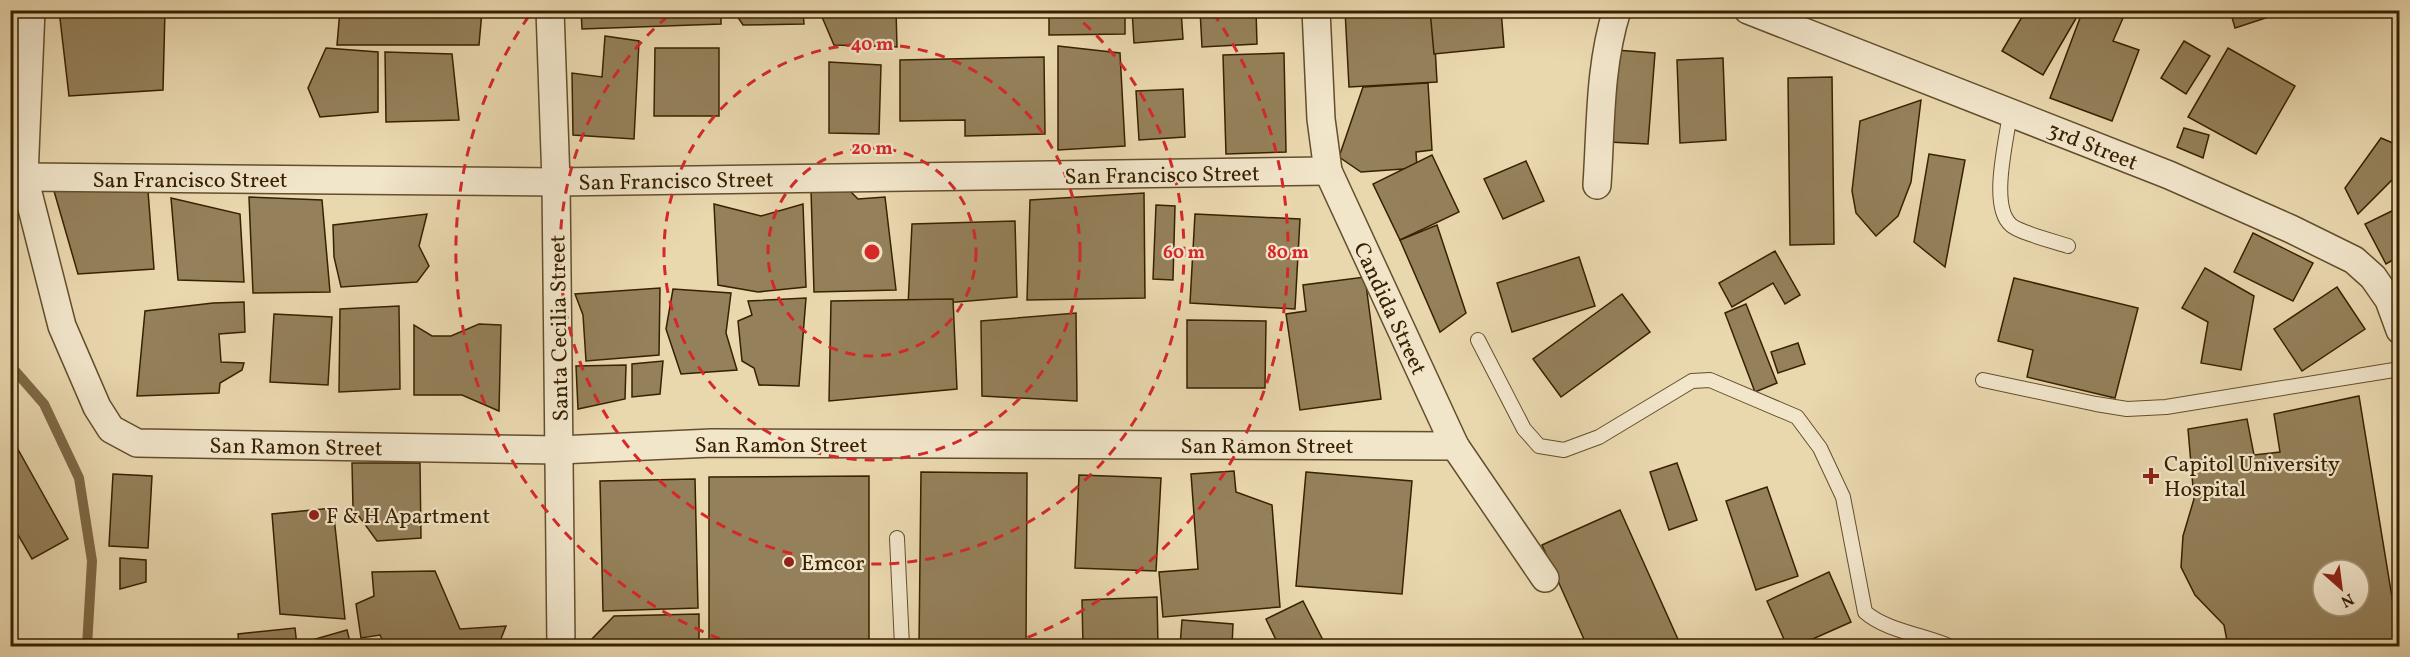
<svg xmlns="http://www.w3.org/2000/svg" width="2410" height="657" font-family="Vollkorn,serif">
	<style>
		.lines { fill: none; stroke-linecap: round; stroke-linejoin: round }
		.stream { stroke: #7e6945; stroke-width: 10 }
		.building { fill: #94805a; stroke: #382100; stroke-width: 1.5; fill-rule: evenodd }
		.lane-casing { stroke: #644e2c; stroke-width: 16 }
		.street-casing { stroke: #644e2c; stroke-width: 30 }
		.lane { stroke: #f1e5ca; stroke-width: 14 }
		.street { stroke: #f1e5ca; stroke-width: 27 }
		.ring { fill: none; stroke: #d62828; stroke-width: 3; stroke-dasharray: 10 8 }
		.poi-dot { fill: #8f2418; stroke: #f1e5ca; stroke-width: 2 }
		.labels { text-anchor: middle; stroke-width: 4.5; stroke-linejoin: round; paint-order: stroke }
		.street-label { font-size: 22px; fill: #382100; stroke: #f1e5ca }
		.poi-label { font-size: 22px; fill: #382100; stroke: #f1e5ca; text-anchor: start }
		.centre { fill: #d62828; stroke: #f1e5ca; stroke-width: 3 }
		.ring-label { font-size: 18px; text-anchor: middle; font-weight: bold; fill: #d62828; stroke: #f1e5ca; stroke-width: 4.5; stroke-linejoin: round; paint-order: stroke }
	</style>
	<rect width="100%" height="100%" fill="#e9d7ae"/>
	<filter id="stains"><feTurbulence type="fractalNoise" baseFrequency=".00333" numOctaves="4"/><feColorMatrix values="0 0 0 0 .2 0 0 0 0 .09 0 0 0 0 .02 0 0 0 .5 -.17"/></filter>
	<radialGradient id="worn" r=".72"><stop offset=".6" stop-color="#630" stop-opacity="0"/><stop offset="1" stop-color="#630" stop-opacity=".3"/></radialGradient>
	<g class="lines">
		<path class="stream" d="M10 365 44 404 79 478 92 561 87 646"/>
	</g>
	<g class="building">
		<path d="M59 10H165L163 90 69 96Z"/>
		<path d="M340 10 482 11 479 45H337Z"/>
		<path d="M581 10H721V24L582 29Z"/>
		<path d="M733 10H803L804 24 743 25Z"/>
		<path d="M819 10H896L897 47 834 45Z"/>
		<path d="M1049 10H1125V34L1049 35Z"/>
		<path d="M1132 10H1181L1183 39 1134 43Z"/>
		<path d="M1200 10H1256L1257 44 1202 47Z"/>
		<path d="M1345 10H1433L1437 82 1349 87Z"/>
		<path d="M1430 10H1501L1504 47 1434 54Z"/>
		<path d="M2026 10H2069L2078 15 2043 75 2002 51Z"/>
		<path d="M2083 10H2103L2123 18 2113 41 2139 50 2112 121 2050 98Z"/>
		<path d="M2230 10H2290L2235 28Z"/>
		<path d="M605 36 639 41 634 139 573 135 572 73 602 77Z"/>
		<path d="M2184 41 2210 56 2186 94 2161 78Z"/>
		<path d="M1058 46 1120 53 1125 146 1058 150Z"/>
		<path d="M326 48 378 52V112L320 117 308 88Z"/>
		<path d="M655 48H719V116H654Z"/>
		<path d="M2228 48 2295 86 2256 154 2188 117Z"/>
		<path d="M1616 50 1655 53 1648 144 1609 142Z"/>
		<path d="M385 52 452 54 459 120 386 122Z"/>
		<path d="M1284 53 1286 152 1226 154 1223 55Z"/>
		<path d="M1044 57 1045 134 965 136V120L900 121V60Z"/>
		<path d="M1723 58 1726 140 1680 143 1677 60Z"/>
		<path d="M829 62 881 65 879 134 829 133Z"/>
		<path d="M1832 77 1834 244 1790 245 1788 78Z"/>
		<path d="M1428 83 1432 150 1416 152 1417 168 1361 172 1339 157 1363 87Z"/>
		<path d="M1183 89 1185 137 1139 140 1136 91Z"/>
		<path d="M1921 100 1911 182 1898 216 1876 236 1856 213 1852 191 1860 121Z"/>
		<path d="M2184 128 2209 135 2203 158 2177 147Z"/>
		<path d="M2381 138 2400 146V181L2394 178 2358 214 2345 188Z"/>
		<path d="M1929 154 1965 160 1945 267 1914 242Z"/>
		<path d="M1432 155 1459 212 1400 240 1373 184Z"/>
		<path d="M1526 161 1544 201 1503 219 1484 179Z"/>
		<path d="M848 189 858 199 885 197 896 290 814 292 811 190Z"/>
		<path d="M54 191H148L154 269 78 274Z"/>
		<path d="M1144 193 1145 298 1027 300 1030 200Z"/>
		<path d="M249 197 322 200 330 292 253 293Z"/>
		<path d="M171 198 240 214 244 282 178 280Z"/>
		<path d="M714 204 761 216 803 204 806 287 758 292 718 285Z"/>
		<path d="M1156 205 1175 206 1173 280 1153 279Z"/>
		<path d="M2400 207V256L2386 264 2365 224Z"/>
		<path d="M427 214 419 246 429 266 417 282 341 287 334 257 333 225Z"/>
		<path d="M1195 214 1300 219 1295 309 1190 303Z"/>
		<path d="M1015 221 1017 297 908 306 912 224Z"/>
		<path d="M1437 225 1466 313 1440 332 1400 240Z"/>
		<path d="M2253 233 2313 263 2293 301 2234 272Z"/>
		<path d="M1775 251 1800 295 1785 304 1773 283 1732 307 1719 283Z"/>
		<path d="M1579 257 1595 306 1512 332 1497 283Z"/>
		<path d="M2205 268 2254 296 2241 370 2201 363 2208 322 2182 308Z"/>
		<path d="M1365 277 1381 399 1300 410 1286 314 1306 311 1303 285Z"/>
		<path d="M2014 278 2138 308 2115 398 2027 377 2033 350 1998 341Z"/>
		<path d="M2337 287 2365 329 2302 371 2274 329Z"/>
		<path d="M660 288 659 355 586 361 583 315 575 294Z"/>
		<path d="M673 289 731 293 726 333 737 370 681 374 666 329Z"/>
		<path d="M1622 294 1650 332 1561 397 1533 359Z"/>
		<path d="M806 298 799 386 759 385 754 368 742 361 738 321 752 315 748 301Z"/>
		<path d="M953 299 957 389 829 401 831 301Z"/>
		<path d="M244 302 245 332 219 334 221 362 244 363 242 370 220 383 219 393 137 396 145 311 213 303Z"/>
		<path d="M1746 304 1777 383 1755 392 1725 313Z"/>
		<path d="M399 306 400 389 339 392 340 309Z"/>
		<path d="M1076 313 1077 401 982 396 981 321Z"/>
		<path d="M274 314 332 317 328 385 270 382Z"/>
		<path d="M1187 320 1266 321 1265 388H1187Z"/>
		<path d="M479 324 501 325 499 411 462 395H414V325L432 336H451Z"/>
		<path d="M1798 343 1805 364 1778 373 1771 352Z"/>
		<path d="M663 361 660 394 632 397V364Z"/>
		<path d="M626 365 625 399 578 409 576 366Z"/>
		<path d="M2359 396 2400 646H2228L2224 625 2195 595 2181 567 2183 536 2194 499 2188 429 2247 419 2254 455 2280 452 2274 414ZM2323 570H2359V606H2323Z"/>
		<path d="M10 435 68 539 32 559 10 521Z"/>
		<path d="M352 463H420L421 538 377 541 353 508Z"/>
		<path d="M1677 463 1697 520 1669 530 1650 472Z"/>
		<path d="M1234 471 1236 492 1272 505 1280 607 1163 617 1159 572 1198 569 1191 474Z"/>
		<path d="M921 472 1027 473 1026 646H919Z"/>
		<path d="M1306 472 1412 481 1402 594 1296 586Z"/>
		<path d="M113 474 152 476 148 548 109 546Z"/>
		<path d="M1079 475 1161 478 1156 571 1075 568Z"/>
		<path d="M869 476V646H709V477Z"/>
		<path d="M695 479 698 608 603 611 600 481Z"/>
		<path d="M1767 487 1798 576 1756 590 1726 501Z"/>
		<path d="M333 508 345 619 280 614 272 514Z"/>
		<path d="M1620 510 1681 646H1587L1542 545Z"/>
		<path d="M120 558 146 560V582L120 589Z"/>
		<path d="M435 571 460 629 506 626 498 646H415L408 644 405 646H385L380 635 361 638 356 604 374 596 372 572Z"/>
		<path d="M1829 572 1851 622 1797 646H1787L1767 601Z"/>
		<path d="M1157 597 1158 646H1083L1082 600Z"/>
		<path d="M1303 601 1326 646H1279L1266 619Z"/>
		<path d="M699 614V646H596L590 641 614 616Z"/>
		<path d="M1182 620 1233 624 1232 646H1180Z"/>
		<path d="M295 628 297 646H239L238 634Z"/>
		<path d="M347 630 351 646H314L312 640Z"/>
	</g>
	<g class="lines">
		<defs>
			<g id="lane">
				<path d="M2010 113C2007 139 1989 206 2011 225 2018 232 2056 242 2068 246"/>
				<path d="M1478 340 1524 429 1539 446 1564 450 1599 437 1692 381 1710 380 1797 417 1820 448 1843 497 1865 612C1885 630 1923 635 1949 646"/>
				<path d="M1983 380 2096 404 2127 409 2166 407 2400 369"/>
				<path d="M897 538 902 646"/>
			</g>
			<g id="street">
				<path d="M31 10 24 177 62 326 97 407 111 429 137 443 559 450 712 443 1455 446"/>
				<path d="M550 10 556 182 561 646"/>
				<path d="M1316 10 1321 119 1328 171 1455 446 1545 578"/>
				<path d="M1748 10 2169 175 2291 229 2354 260 2373 277 2389 300 2400 330"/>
				<path d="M24 177 556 182 1328 171"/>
				<path d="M1597 185C1601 126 1599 67 1617 10"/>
			</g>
		</defs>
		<use href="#lane" class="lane-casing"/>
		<use href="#street" class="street-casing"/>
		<use href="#lane" class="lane"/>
		<use href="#street" class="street"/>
	</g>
	<g class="ring">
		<circle cx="872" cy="252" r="104"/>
		<circle cx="872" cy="252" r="208"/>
		<path d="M1070 11A312 312 0 1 1 674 11"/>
		<path d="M737 645A416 416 0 0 1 531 13M1213 13A416 416 0 0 1 1007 645"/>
	</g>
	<g class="poi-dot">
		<path d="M2148 467h6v6h6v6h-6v6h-6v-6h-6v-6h6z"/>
		<circle cx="314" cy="515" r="6"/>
		<circle cx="789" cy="562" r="6"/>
	</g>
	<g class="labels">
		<g class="street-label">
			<text transform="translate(2093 145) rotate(22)" y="8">3rd Street</text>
			<text transform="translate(1162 174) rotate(-1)" y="8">San Francisco Street</text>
			<text x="190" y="187">San Francisco Street</text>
			<text transform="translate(676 180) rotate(-1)" y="8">San Francisco Street</text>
			<text transform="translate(1391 308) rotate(65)" y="8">Candida Street</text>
			<text transform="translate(558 328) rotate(-91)" y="8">Santa Cecilia Street</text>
			<text x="781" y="452">San Ramon Street</text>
			<text x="1267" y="453">San Ramon Street</text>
			<text transform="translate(296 446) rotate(1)" y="8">San Ramon Street</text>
		</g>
		<g class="poi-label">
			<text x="2164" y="471">Capitol University<tspan x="2164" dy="25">Hospital</tspan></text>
			<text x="326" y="523">F &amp; H Apartment</text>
			<text x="801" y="570">Emcor</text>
		</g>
	</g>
	<circle cx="872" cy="252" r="9" class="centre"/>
	<g class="ring-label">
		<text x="872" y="50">40 m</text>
		<text x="872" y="154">20 m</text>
		<text x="1184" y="258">60 m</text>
		<text x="1288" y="258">80 m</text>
	</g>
	<rect width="2410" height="657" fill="none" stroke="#e9d7ae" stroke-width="36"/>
	<rect x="12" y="12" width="2386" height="633" fill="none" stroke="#382100" stroke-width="3"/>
	<rect x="18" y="18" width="2374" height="621" fill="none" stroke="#382100" stroke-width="1.5"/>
	<g transform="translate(2341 588) rotate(152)"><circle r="28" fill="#f1e5ca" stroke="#a79779" stroke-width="1.5"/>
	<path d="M0-4.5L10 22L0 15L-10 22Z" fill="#8f2418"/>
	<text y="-9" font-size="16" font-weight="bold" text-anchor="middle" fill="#382100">N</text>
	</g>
	<rect width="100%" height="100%" filter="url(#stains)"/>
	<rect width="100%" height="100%" fill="url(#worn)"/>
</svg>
